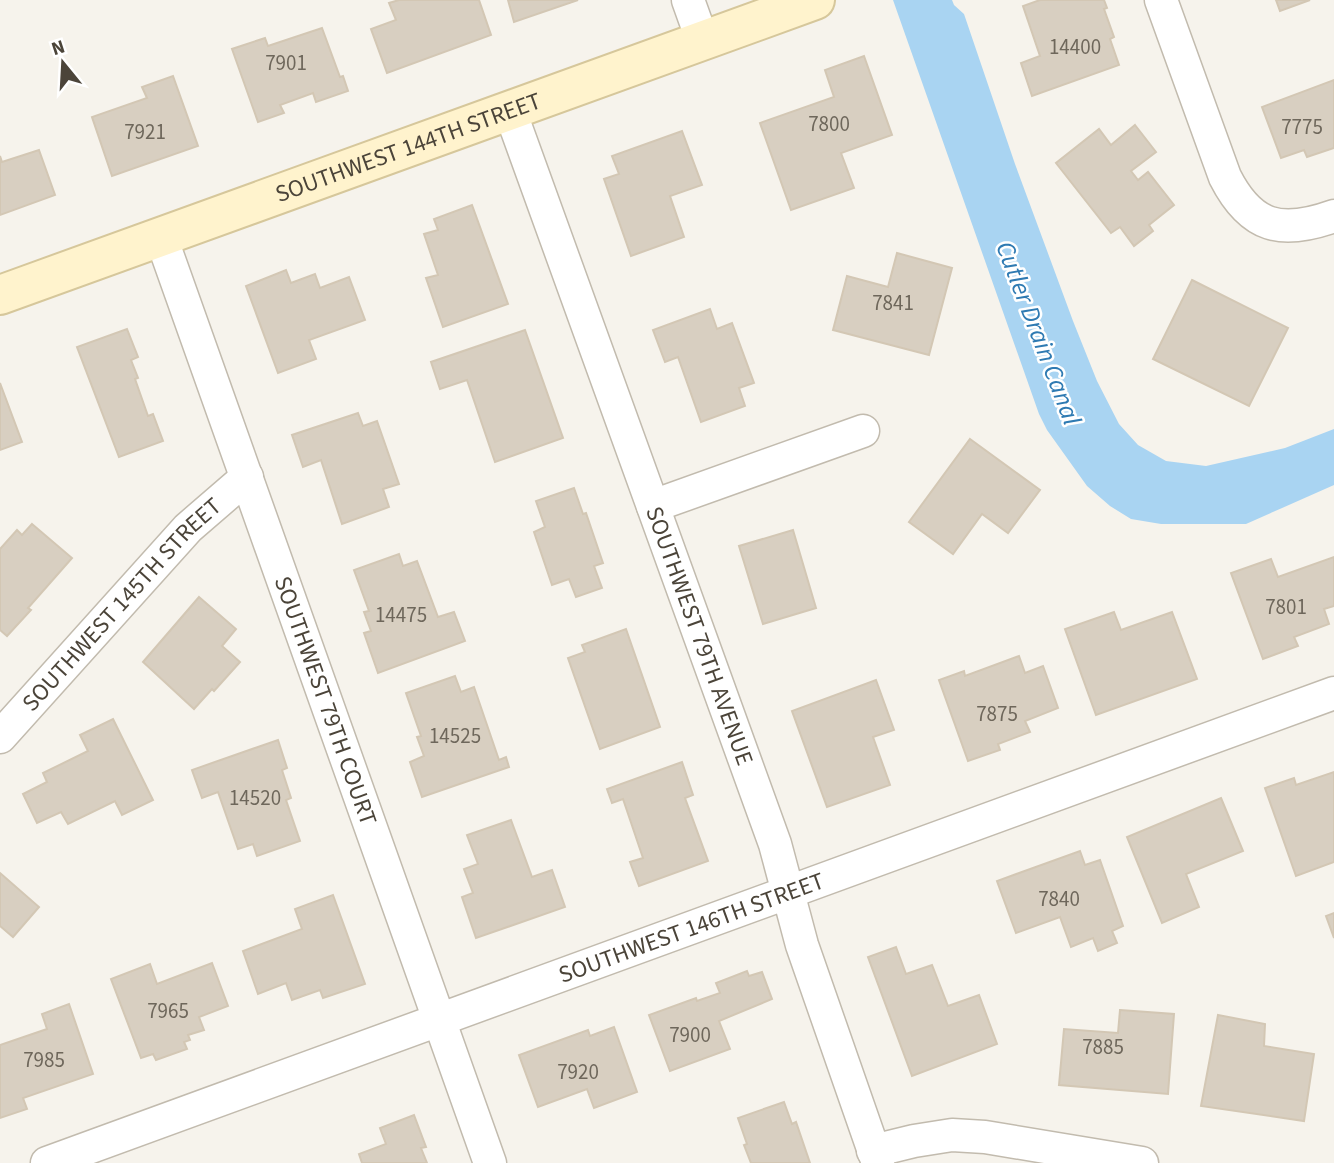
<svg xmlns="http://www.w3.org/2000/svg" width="1334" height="1163" font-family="'Source Sans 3',sans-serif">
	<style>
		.water { fill: #a9d4f2 }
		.building { fill: #d8cfc1; stroke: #d3c7b4; stroke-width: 2 }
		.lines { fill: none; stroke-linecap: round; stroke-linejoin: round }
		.street-casing { stroke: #c2bbae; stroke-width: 35 }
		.secondary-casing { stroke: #d6c79b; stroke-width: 42 }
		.street { stroke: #fff; stroke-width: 32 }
		.secondary { stroke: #fff3cd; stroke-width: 38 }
		.labels { text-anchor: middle; stroke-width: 5; stroke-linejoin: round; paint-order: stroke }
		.number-label { font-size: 21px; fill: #6e675b }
		.street-label { font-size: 24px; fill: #4b4439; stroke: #fff }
		.water-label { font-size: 26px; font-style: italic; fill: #2e7ab2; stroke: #fff }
	</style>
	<rect width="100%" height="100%" fill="#f6f3ec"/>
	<path class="water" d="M893 0H952L954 5 964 14 1015 164 1073 321 1097 381 1119 424 1138 445 1166 461 1206 466 1285 448 1334 429V485L1246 524H1161L1131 519 1110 506 1087 486 1047 430 1039 414Z"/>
	<g class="building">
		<path d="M399 0H479L491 35 387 73 371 29 396 20 389 3Z"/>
		<path d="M508 0H578L514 22Z"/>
		<path d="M1040 0H1104L1107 8 1104 9 1114 37 1110 39 1119 65 1032 96 1021 63 1040 56 1023 6Z"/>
		<path d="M1276 0H1310L1280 11Z"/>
		<path d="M322 28 340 77 343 76 348 91 316 102 313 93 280 105 284 113 258 122 232 49 265 38 268 46Z"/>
		<path d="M864 56 892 135 841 153 854 188 791 210 760 123 834 97 825 70Z"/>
		<path d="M173 76 198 146 112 176 92 117 147 98 142 87Z"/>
		<path d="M1334 80V148L1307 157 1304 150 1281 158 1262 107Z"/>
		<path d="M1135 125 1156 152 1131 171 1138 180 1148 172 1174 205 1149 225 1153 231 1134 246 1120 227 1111 233 1056 163 1099 129 1111 145Z"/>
		<path d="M682 131 702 185 670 196 684 237 631 256 604 179 619 174 612 156Z"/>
		<path d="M39 150 55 195 0 215V156L2 162Z"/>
		<path d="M472 205 508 304 443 327 426 278 438 275 424 234 438 230 434 219Z"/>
		<path d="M897 253 952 268 929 355 833 330 847 276 888 287Z"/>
		<path d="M286 270 291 283 315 274 320 288 349 277 365 320 309 340 316 359 278 373 246 286Z"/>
		<path d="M1192 280 1288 328 1249 406 1153 359Z"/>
		<path d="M710 309 717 329 732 323 754 383 739 388 745 406 701 422 678 357 665 362 653 330Z"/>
		<path d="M127 329 138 357 131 360 138 378 135 379 148 416 153 414 163 441 119 457 77 347Z"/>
		<path d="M525 330 563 438 495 462 467 380 440 389 431 362Z"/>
		<path d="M0 383 22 442 0 450Z"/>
		<path d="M358 413 363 426 377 421 399 484 383 489 389 507 342 524 321 460 303 467 292 435Z"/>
		<path d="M970 439 1040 490 1008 533 982 514 953 554 909 522Z"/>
		<path d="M574 488 583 514 586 513 603 563 594 566 602 588 576 597 569 579 552 585 534 532 545 527 536 501Z"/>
		<path d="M32 524 72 558 28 608 31 610 7 636 0 630V549L17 530 22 535Z"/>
		<path d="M793 530 816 608 763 624 739 546Z"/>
		<path d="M399 554 403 566 417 561 438 617 454 612 465 641 378 673 364 633 371 631 364 612 369 611 354 570Z"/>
		<path d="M1334 557V606L1324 609 1329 624 1294 637 1298 646 1263 659 1231 573 1271 559 1278 577Z"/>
		<path d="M199 597 236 629 222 646 240 662 214 691 212 689 194 709 143 662Z"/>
		<path d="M1114 612 1121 630 1172 612 1197 679 1096 715 1065 629Z"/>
		<path d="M626 629 660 727 600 749 568 658 585 652 582 645Z"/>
		<path d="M1019 656 1025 673 1043 666 1058 708 1025 721 1030 732 998 744 1000 750 968 761 939 680 964 671 965 676Z"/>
		<path d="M455 676 461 692 474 687 499 760 506 757 509 767 422 797 410 762 424 756 417 737 421 736 406 693Z"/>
		<path d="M876 680 894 730 873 737 890 785 827 807 792 711Z"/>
		<path d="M113 719 153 800 122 815 115 801 68 824 61 812 37 823 23 794 47 782 43 773 88 751 80 735Z"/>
		<path d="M278 740 287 768 282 770 291 798 286 800 300 841 257 856 253 844 238 849 218 792 202 798 192 770Z"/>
		<path d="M682 762 693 795 685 798 708 861 639 886 630 862 643 858 623 799 612 803 607 789Z"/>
		<path d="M1334 772V862L1296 876 1265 788 1294 778 1296 785Z"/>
		<path d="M1221 798 1243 851 1186 874 1199 907 1162 923 1127 837Z"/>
		<path d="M511 820 532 877 552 870 565 907 476 938 462 897 473 893 464 869 478 864 467 835Z"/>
		<path d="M1080 851 1085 865 1100 860 1123 926 1112 931 1117 943 1098 951 1093 938 1071 947 1060 917 1016 933 997 881Z"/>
		<path d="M0 873 39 907 13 937 0 926Z"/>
		<path d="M333 895 365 984 323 998 320 990 292 1000 286 983 258 994 243 951 302 929 295 909Z"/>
		<path d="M1334 913V938L1326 916Z"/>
		<path d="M896 947 906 974 932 965 948 1006 979 995 997 1044 912 1076 868 957Z"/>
		<path d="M212 963 228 1006 199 1017 204 1030 188 1035 190 1040 184 1042 187 1049 156 1060 153 1054 141 1058 111 979 150 964 157 984Z"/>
		<path d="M747 971 749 976 762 972 772 999 719 1021 730 1049 670 1071 649 1015 696 998 697 1001 720 993 716 983Z"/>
		<path d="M69 1004 93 1074 23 1098 27 1109 0 1118V1045L47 1029 42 1014Z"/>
		<path d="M1120 1010 1174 1014 1168 1094 1059 1085 1064 1029 1118 1033Z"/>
		<path d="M1218 1015 1265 1024 1264 1046 1314 1054 1304 1121 1201 1106Z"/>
		<path d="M614 1027 637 1092 594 1108 587 1089 538 1107 519 1055 588 1030 590 1036Z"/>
		<path d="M784 1102 792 1124 796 1122 810 1163H751L744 1145 747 1144 738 1118Z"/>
		<path d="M414 1115 426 1147 421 1148 427 1163H362L359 1154 386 1144 380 1128Z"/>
	</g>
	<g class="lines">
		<defs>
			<g id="street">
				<path d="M688 0 703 42"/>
				<path d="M1161 0 1225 177C1251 228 1281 235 1334 216"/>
				<path id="s1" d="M510 111 775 844 802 945 878 1163"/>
				<path id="s2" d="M161 237 490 1163"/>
				<path d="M653 506 863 431"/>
				<path id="s3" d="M0 737 188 528 247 477"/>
				<path d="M873 1151 914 1141 952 1135 985 1137 1142 1163"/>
				<path id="s4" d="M47 1163 1334 693"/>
			</g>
			<g id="secondary">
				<path id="s5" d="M0 295 815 0"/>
			</g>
		</defs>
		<use href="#street" class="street-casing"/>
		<use href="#secondary" class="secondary-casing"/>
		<use href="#street" class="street"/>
		<use href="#secondary" class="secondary"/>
	</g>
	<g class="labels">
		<g class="number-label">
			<text x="1075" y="54">14400</text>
			<text x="286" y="70">7901</text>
			<text x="829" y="131">7800</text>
			<text x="1302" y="134">7775</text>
			<text x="145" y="139">7921</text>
			<text x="893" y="310">7841</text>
			<text x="1286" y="614">7801</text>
			<text x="401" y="622">14475</text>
			<text x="997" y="721">7875</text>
			<text x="455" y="743">14525</text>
			<text x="255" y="805">14520</text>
			<text x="1059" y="906">7840</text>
			<text x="168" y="1018">7965</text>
			<text x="690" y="1042">7900</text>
			<text x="1103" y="1054">7885</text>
			<text x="44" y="1067">7985</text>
			<text x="578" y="1079">7920</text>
		</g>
		<g class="street-label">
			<text dy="8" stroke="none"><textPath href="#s5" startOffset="434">SOUTHWEST 144TH STREET</textPath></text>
			<text dy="8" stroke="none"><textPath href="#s3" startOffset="180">SOUTHWEST 145TH STREET</textPath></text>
			<text dy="8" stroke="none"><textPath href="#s1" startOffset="558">SOUTHWEST 79TH AVENUE</textPath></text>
			<text dy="8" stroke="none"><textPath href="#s2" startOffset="492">SOUTHWEST 79TH COURT</textPath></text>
			<text dy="8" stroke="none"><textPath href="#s4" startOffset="686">SOUTHWEST 146TH STREET</textPath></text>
		</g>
		<g class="water-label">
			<text transform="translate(1039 333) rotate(69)" y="9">Cutler Drain Canal</text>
		</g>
	</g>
	<g transform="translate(63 63) rotate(342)" stroke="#ffffff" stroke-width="5" paint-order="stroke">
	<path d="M0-5L12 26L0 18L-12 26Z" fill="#4b4439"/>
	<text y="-10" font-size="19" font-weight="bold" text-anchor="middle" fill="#4b4439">N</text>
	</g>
</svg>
